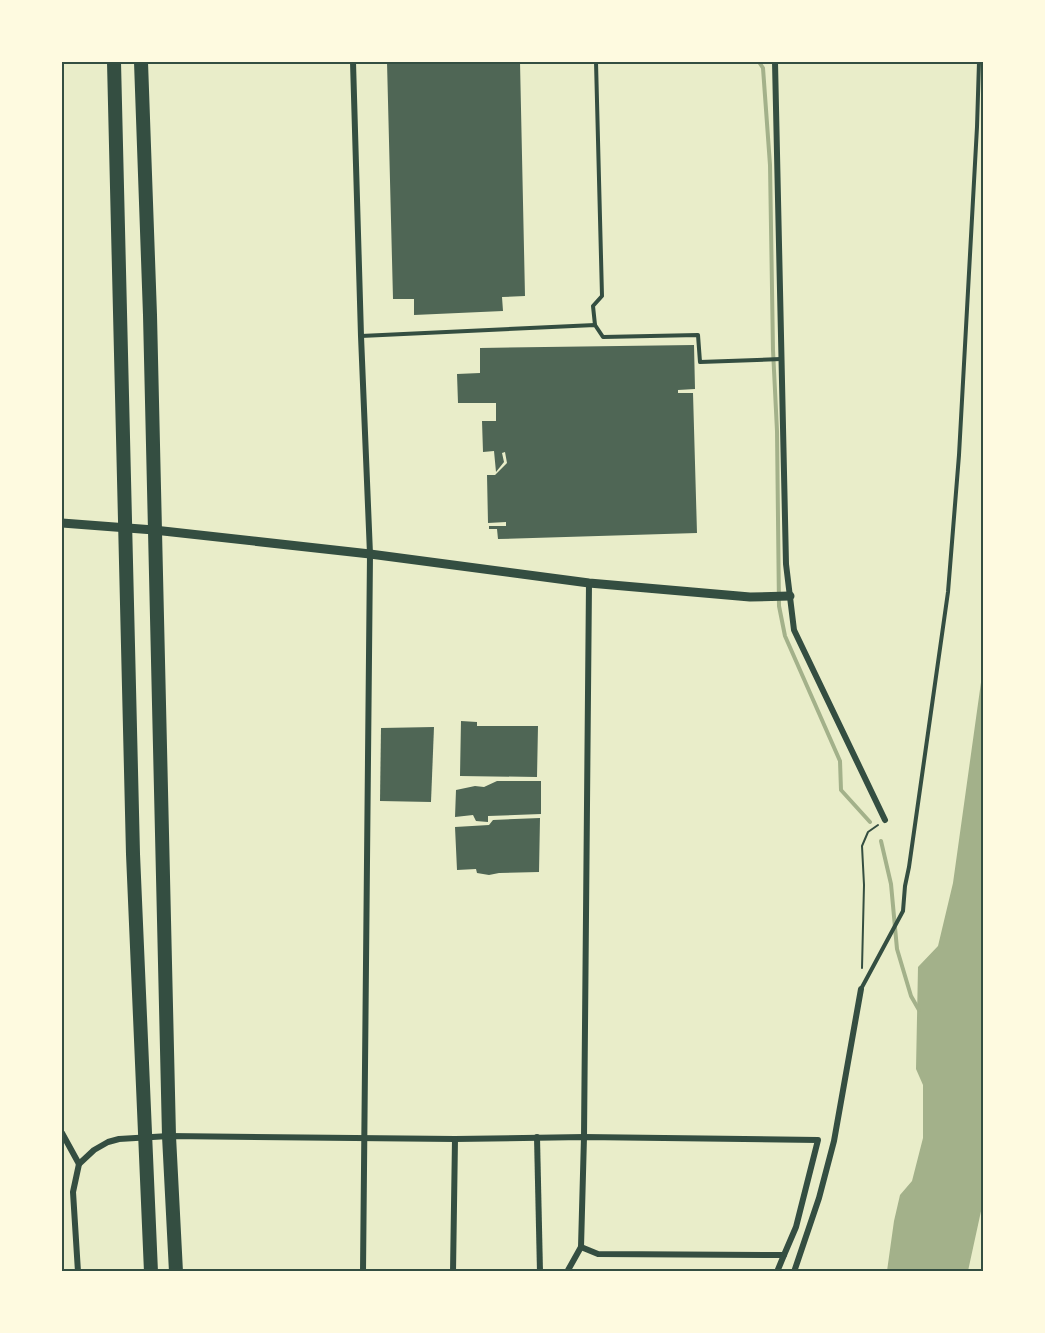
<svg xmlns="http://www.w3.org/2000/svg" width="1045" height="1333" font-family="Lato,sans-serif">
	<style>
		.water { fill: #a3b18a }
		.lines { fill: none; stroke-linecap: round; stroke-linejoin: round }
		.stream { stroke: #a3b18a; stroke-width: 4 }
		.building { fill: #4f6655 }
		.path { stroke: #344e41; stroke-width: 2 }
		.service { stroke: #344e41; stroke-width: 4 }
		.minor { stroke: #344e41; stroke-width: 6 }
		.tertiary { stroke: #344e41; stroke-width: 9 }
		.trunk { stroke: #344e41; stroke-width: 14 }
		.neatline { fill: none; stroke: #344e41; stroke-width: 2 }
	</style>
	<rect width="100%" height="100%" fill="#e9edc9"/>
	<path class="water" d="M983 668V1202L968 1271H887L894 1221 900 1195 912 1181 923 1138V1085L916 1069 918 967 938 946 953 883Z"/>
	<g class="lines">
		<g class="stream">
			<path d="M759 62 763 68 770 165 773 350 777 431 779 606 785 636 840 761 841 790 870 822"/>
			<path d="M881 841 891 884 897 949 911 996 919 1010"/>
		</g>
	</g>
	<g class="building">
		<path d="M387 62H520L525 296 502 297 503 311 414 315V299H393Z"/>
		<path d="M694 345 695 389 678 390V393H693L697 533 498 539 497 529H489V526H506V522L488 523 487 475H495L507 463 505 452 502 453 504 462 496 472 494 451 483 452 482 421H496V403H458L457 374 480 373V348Z"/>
		<path d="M461 721 477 722V726H538L537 777 460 776Z"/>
		<path d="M434 727 431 802 380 801 381 728Z"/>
		<path d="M497 781H541V814L488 816V822L476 821 473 815 455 817 456 790 475 786 484 787Z"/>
		<path d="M540 818 539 872 499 873 489 875 477 873 476 869 457 870 455 827 489 825 493 820Z"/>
	</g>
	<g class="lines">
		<path class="path" d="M862 968 864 885 862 846 868 832 878 825"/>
		<g class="service">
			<path d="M595 325 593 306 602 296 596 62"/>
			<path d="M361 336 595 325 603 337 698 335 700 362 781 359"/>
			<path d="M861 989 903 911 905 886 909 867 948 592 959 455 977 127 979 62"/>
		</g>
		<g class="minor">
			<path d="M353 62 361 336 370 554 363 1272"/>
			<path d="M775 62 786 564 794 630 885 820"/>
			<path d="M62 1133 79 1164"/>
			<path d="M537 1137 540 1272"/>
			<path d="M78 1272 73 1192 79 1164 94 1150 108 1142 119 1139 169 1136 455 1139 584 1137 818 1140 796 1227 784 1255 598 1254 581 1247"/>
			<path d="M453 1272 455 1139"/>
			<path d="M567 1272 581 1247 584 1137 589 583"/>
			<path d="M777 1272 784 1255"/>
			<path d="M794 1272 819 1198 834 1141 861 989"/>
		</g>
		<path class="tertiary" d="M62 523 154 530 370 554 589 583 750 597 790 596"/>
		<g class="trunk">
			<path d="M114 62 133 854 151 1272"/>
			<path d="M141 62 150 315 169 1136 176 1272"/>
		</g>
	</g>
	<rect width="1045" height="1333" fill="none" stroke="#fefae0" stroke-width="126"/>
	<rect x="63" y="63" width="919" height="1207" class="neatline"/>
</svg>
